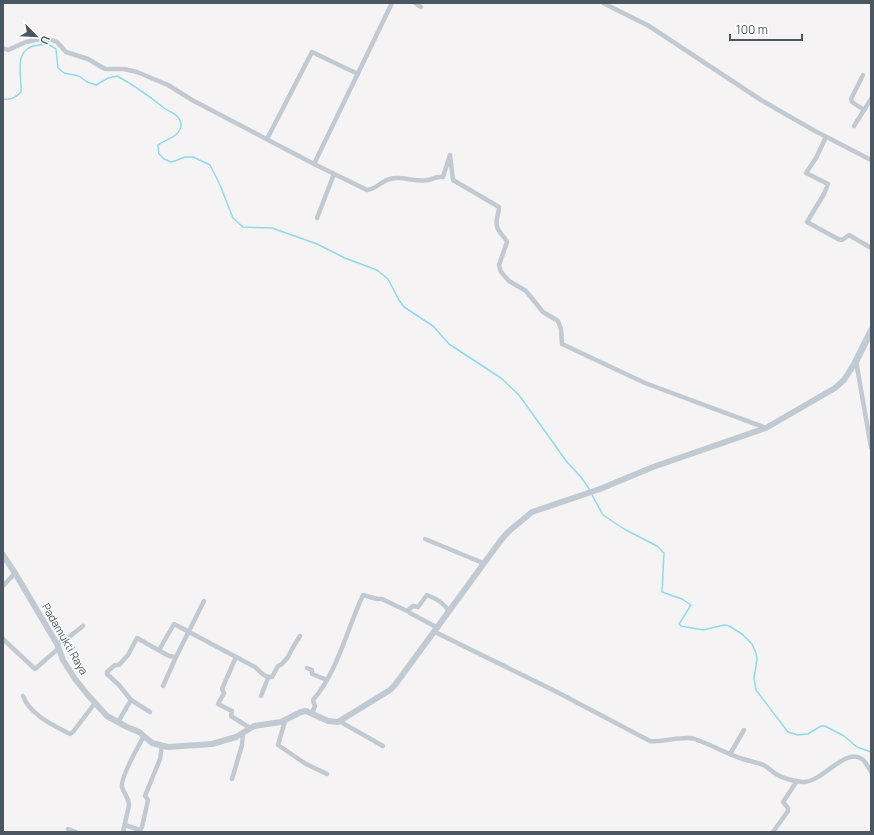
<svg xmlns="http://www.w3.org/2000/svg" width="874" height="835" font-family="Manrope,sans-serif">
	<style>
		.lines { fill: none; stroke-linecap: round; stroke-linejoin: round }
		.stream { stroke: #90daee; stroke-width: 1.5 }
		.minor { stroke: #c1cad2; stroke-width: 4.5 }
		.tertiary { stroke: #c1cad2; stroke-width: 6 }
		.secondary { stroke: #c1cbd6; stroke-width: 7 }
		.labels { text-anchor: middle; stroke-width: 3; stroke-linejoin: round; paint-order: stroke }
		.street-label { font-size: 11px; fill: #4a5661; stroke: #fff }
	</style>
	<rect width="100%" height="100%" fill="#f5f3f3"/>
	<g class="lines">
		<g class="stream">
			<path d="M3 99C11 100 15 98 21 92 22 73 12 49 38 45 45 44 50 44 56 49L58 68 64 73 79 76 87 82 96 85 108 78 117 76C134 85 149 96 164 108 168 111 174 113 177 116 179 118 181 122 181 125 180 137 166 139 158 145V147L159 154 164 159 171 162 175 161 185 157H193L210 165 220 185 233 218 243 227 272 228 317 244 345 258 377 270 388 279 399 300 404 307 433 326 449 344 501 378 519 395 567 462 581 477 590 490"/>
			<path d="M591 493 603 515 624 529 657 546 664 553 662 592 682 599 691 605 679 624 681 626 703 630 724 625 729 626 742 634 752 644 756 653 757 659 754 678 756 690 788 732 798 735 808 734 821 726H825L844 736 857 747 871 752"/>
		</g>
		<g class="minor">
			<path d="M415 3 421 7"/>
			<path d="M603 3 649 26 761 100 815 131 871 160"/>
			<path d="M3 48 8 50 26 42 40 39 52 40 57 42 66 52 88 59 105 69H124L137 72 168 85 192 100 314 164 367 190C377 189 381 181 390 179 402 175 415 183 428 180 433 179 437 176 443 177L450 155 453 180 499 207C499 214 495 220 497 226 498 233 505 236 507 242L499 265 501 272 509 281 526 291 543 312 558 321 561 329 562 344 645 383 766 428"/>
			<path d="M863 75 851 99 852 102 864 110"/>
			<path d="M854 126 871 99"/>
			<path d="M826 137 816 158 806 173 828 184 824 194 807 222 838 239 842 240 849 235 871 248"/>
			<path d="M267 139 312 52 358 74"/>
			<path d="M314 164 392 3"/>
			<path d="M317 218 334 174"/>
			<path d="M856 361 871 447"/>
			<path d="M425 539 483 563"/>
			<path d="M4 585 15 573"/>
			<path d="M410 613 438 628"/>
			<path d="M435 632 555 691 650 741C663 743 684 735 695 739 712 745 727 754 743 759 749 761 755 762 761 764 767 766 771 771 776 774 784 779 793 781 803 782 823 782 845 747 862 759 866 762 869 768 871 772"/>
			<path d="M3 639 35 669 59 648"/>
			<path d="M57 644 69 637 83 626"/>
			<path d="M159 650 174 624 255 667C260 671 264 678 272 677L278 666 282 664 288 657 292 649 300 636"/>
			<path d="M236 657 222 689 224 693 218 704 232 711 231 716 250 728"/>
			<path d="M307 668 312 670V674L327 680"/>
			<path d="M163 686 176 657 204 601"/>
			<path d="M23 696C30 715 53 725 70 734L73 732 95 703"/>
			<path d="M261 696 268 678"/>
			<path d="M131 700 150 712"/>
			<path d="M312 713 315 706 313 700C338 671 347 629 363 595L377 599H382L407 611 413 606 418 607 427 595C435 598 445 603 449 612"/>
			<path d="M285 721 278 745 306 764 327 774"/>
			<path d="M339 721 383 746"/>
			<path d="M118 722 131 700 119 685 107 674V672L115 665H119L128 655 137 638 169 656 176 657"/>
			<path d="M730 754 744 730"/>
			<path d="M232 779 242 745 243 732"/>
			<path d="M125 825 140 830 142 827 148 800 145 796 160 759 162 746"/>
			<path d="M68 829 76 832"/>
			<path d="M123 832 129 805C129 798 124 794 122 787 120 778 139 745 144 736"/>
			<path d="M773 832 788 811V808L783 802 797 781"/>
		</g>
		<path class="tertiary" d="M3 555 15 573 57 644 63 660 75 679 87 694 107 716 127 727 139 732 152 743 168 747 212 744 236 737 254 726 281 722 301 712 306 711 328 721 338 722 390 690 395 685 501 540 508 532 532 512 600 489 653 467 766 428 835 388 844 380 856 361"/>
		<path class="secondary" d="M856 361 871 331"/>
	</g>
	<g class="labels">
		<g class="street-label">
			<text transform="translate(65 639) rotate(60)" y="4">Padamukti Raya</text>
		</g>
	</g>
	<rect width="874" height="835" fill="none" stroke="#4a5661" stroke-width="8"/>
	<g transform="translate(36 36) rotate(114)" stroke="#ffffff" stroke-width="3" paint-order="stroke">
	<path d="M0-3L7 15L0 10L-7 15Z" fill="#4a5661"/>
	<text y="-6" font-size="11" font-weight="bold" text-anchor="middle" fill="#4a5661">U</text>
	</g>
	<path d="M730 34v6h72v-6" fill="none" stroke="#4a5661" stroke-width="2"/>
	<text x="736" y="34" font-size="12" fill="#4a5661" stroke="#ffffff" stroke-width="3" paint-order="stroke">100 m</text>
</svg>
